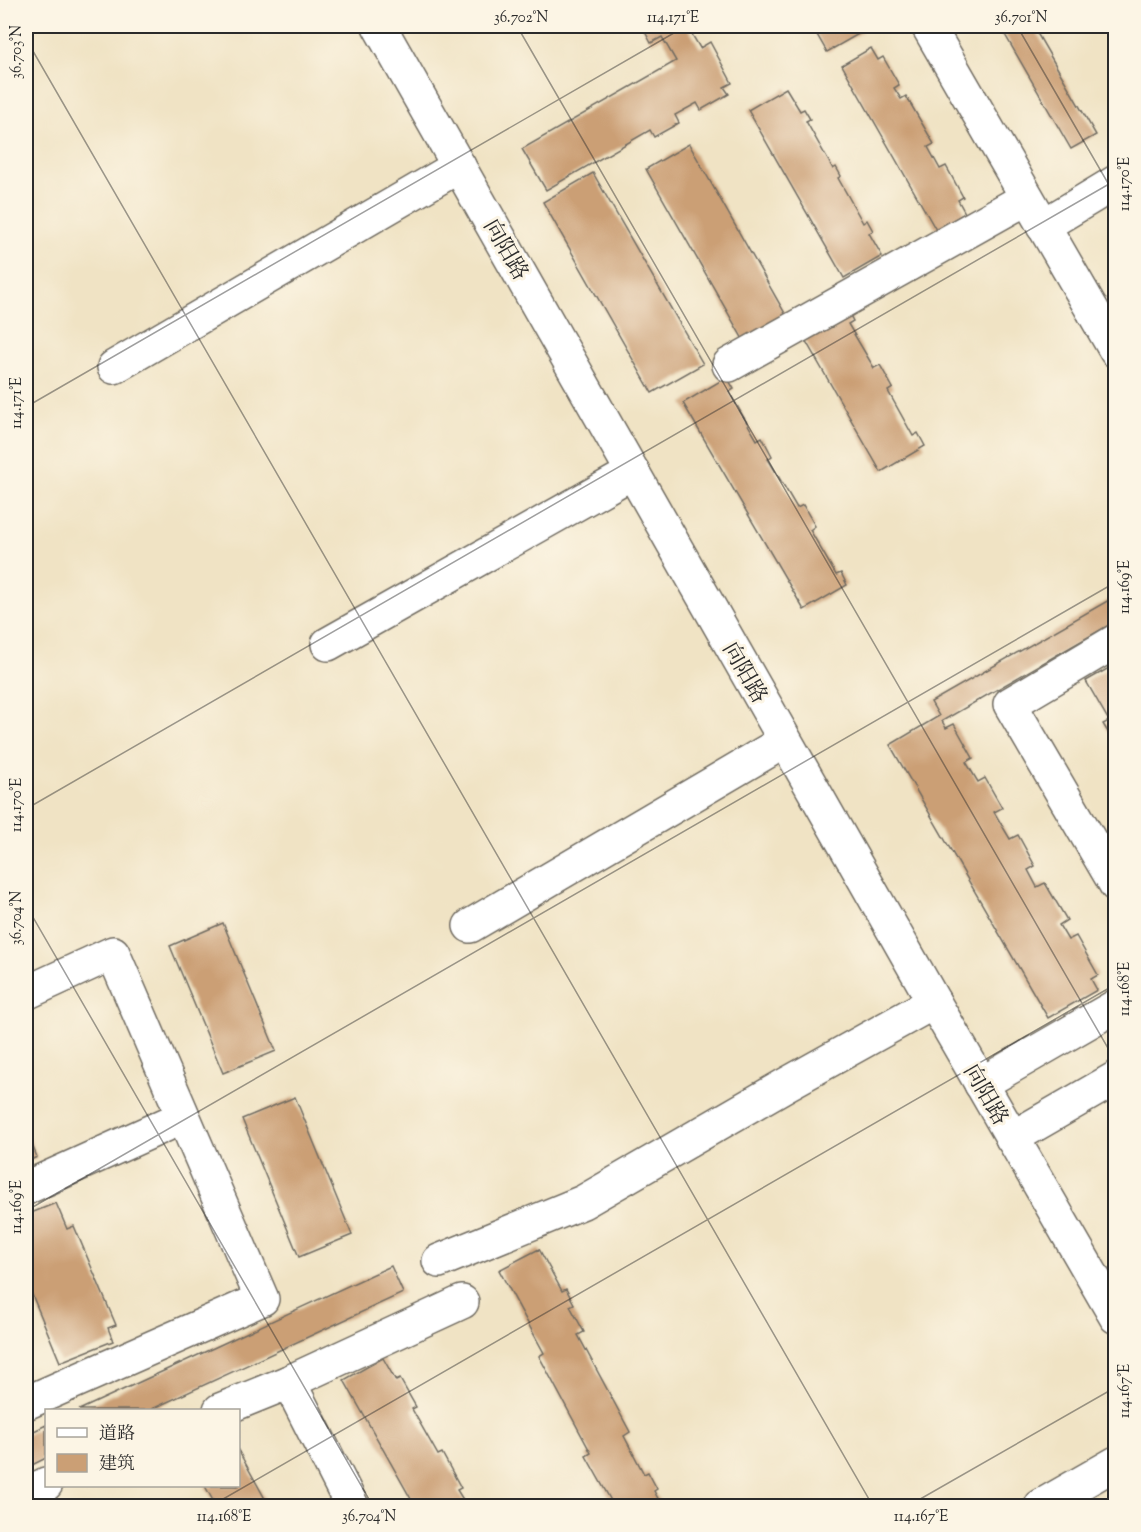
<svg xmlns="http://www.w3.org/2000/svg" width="1141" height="1532" font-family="'Sorts Mill Goudy','Noto Serif SC',serif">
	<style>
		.building { fill: #cb9f75 }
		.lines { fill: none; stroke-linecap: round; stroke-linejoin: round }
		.minor-casing { stroke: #706b61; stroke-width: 36 }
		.minor { stroke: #fff; stroke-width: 33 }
		.ticks { fill: none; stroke: #2b2b2b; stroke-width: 1.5; stroke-opacity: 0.45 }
		.labels { text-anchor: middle; stroke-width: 6; stroke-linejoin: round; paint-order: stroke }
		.street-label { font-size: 22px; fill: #2b2b2b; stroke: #fcf5e5 }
		.neatline { fill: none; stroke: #2b2b2b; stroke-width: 2 }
		.ticks-label { font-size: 15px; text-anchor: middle; fill: #2b2b2b }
	</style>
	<rect width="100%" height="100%" fill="#fcf5e5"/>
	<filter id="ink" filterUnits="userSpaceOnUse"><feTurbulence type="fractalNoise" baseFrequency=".0167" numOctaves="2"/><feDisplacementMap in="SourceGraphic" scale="12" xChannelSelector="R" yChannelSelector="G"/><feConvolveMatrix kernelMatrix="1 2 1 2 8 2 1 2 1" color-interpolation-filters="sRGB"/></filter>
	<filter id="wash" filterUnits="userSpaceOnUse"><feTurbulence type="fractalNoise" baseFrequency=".008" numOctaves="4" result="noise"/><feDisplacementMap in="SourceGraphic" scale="24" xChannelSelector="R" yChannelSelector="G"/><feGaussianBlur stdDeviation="1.35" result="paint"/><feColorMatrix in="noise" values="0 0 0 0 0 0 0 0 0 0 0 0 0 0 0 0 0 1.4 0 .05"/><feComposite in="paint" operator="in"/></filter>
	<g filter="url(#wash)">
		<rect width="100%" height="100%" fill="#f0e3c4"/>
		<g id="blocks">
			<g class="building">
				<path d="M642 26H687L700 48 710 42 732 83 724 87 729 94 701 110 697 103 675 115 679 123 654 137 650 130 546 190 522 149 676 61 662 37 651 43Z"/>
				<path d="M812 26H858L862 32 827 52Z"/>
				<path d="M1000 26H1033L1096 135 1071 149Z"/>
				<path d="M1104 26H1116V45Z"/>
				<path d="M871 48 878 60 883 57 899 85 894 88 901 99 906 96 934 144 928 147 940 169 946 166 963 197 958 200 965 213 936 230 842 65Z"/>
				<path d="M786 88 800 111 804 109 810 119 806 121 833 169 836 167 841 176 838 178 863 223 867 220 873 231 869 233 882 256 844 278 748 110Z"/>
				<path d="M689 144 787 317 744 341 646 169Z"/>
				<path d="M593 173 703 364 652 393 543 202Z"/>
				<path d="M847 310 853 321 848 324 874 368 880 365 893 388 888 391 913 436 918 433 925 446 881 472 803 336Z"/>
				<path d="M727 377 734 389 729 392 757 440 762 437 772 456 768 459 797 508 803 505 815 526 810 530 836 575 841 573 847 585 804 610 683 403Z"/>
				<path d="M1116 596V621L942 721 946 728 954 724 973 758 966 762 978 782 985 778 1002 808 994 812 1010 839 1018 835 1035 866 1028 870 1037 887 1045 883 1067 920 1059 925 1068 940 1076 936 1098 975 1091 979 1097 990 1048 1018 890 745 939 716 931 702Z"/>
				<path d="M1116 664V745L1103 724 1109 721 1086 681Z"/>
				<path d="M223 923 276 1051 223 1073 170 946Z"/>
				<path d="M295 1097 352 1235 299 1257 242 1119Z"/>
				<path d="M1116 1116V1130L1110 1120Z"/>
				<path d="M26 1130 37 1157 26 1162Z"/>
				<path d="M56 1203 67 1229 74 1226 116 1325 108 1328 113 1341 60 1362 26 1280V1215Z"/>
				<path d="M539 1249 562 1291 566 1289 574 1304 570 1306 584 1332 578 1335 630 1432 624 1436 644 1474 648 1472 657 1489 654 1491 662 1506H614L586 1456 591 1453 539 1356 544 1353 499 1270Z"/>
				<path d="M391 1266 403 1293 150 1410H79Z"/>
				<path d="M383 1358 396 1381 400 1379 416 1407 412 1409 438 1455 442 1453 461 1488 457 1490 467 1506H415L344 1380Z"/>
				<path d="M46 1425V1458L26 1468V1435Z"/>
				<path d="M238 1450 269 1506H216L205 1486H238Z"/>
			</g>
		</g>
	</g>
	<g filter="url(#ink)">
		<use href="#blocks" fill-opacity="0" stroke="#706b61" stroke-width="1.5"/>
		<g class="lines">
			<defs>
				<g id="minor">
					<path d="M379 26 934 1002 1116 1317"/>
					<path d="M928 26 1116 351"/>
					<path d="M1043 226 1116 182"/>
					<path d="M729 365 1027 198"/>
					<path d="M114 367 459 166"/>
					<path d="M1116 641 1010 704 1116 885"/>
					<path d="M328 644 633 472"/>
					<path d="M470 926 785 741"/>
					<path d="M26 993 113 953 262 1299 26 1403"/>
					<path d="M981 1084 1116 1006"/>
					<path d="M1012 1138 1116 1078"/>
					<path d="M26 1188 183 1117"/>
					<path d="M439 1261 583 1202 787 1084 934 1002"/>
					<path d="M289 1382 352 1506"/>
					<path d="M220 1410 289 1382 462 1302"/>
					<path d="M26 1495 46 1484"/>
					<path d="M1041 1506 1116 1463"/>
				</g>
			</defs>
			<use href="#minor" class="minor-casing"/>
			<use href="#minor" class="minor"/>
		</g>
	</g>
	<path class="ticks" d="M517 26 1116 1062M1017 26 1116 197M26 39 873 1506M26 407 686 26M26 809 1116 180M26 905 373 1506M26 1211 1116 582M211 1506 1116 984M908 1506 1116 1387"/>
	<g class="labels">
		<g class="street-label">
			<text transform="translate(507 249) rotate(60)" y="8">向阳路</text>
			<text transform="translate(746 672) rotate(60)" y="8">向阳路</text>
			<text transform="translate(987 1094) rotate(60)" y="8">向阳路</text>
		</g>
	</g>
	<rect width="1141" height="1532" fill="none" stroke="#fcf5e5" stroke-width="66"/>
	<rect x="45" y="1409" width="195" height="78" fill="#fcf5e5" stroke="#a8a49b" stroke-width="1.5"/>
	<rect x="57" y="1428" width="30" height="9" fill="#ffffff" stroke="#a8a49b" stroke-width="1.5"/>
	<text x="99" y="1439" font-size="18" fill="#2b2b2b">道路</text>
	<rect x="57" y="1454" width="30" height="18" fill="#cb9f75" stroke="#a8a49b" stroke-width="1.5"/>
	<text x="99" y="1469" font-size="18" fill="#2b2b2b">建筑</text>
	<rect x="33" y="33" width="1075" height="1466" class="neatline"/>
	<g class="ticks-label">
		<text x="521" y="22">36.702°N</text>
		<text x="673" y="22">114.171°E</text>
		<text x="1021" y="22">36.701°N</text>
		<text transform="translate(16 52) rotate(-90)" y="5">36.703°N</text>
		<text transform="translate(1124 184) rotate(-90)" y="5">114.170°E</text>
		<text transform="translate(16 403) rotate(-90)" y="5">114.171°E</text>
		<text transform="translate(1124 587) rotate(-90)" y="5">114.169°E</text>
		<text transform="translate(16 805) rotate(-90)" y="5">114.170°E</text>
		<text transform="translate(16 918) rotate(-90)" y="5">36.704°N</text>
		<text transform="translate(1124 989) rotate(-90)" y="5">114.168°E</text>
		<text transform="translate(16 1207) rotate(-90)" y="5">114.169°E</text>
		<text transform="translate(1124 1391) rotate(-90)" y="5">114.167°E</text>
		<text x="224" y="1521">114.168°E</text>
		<text x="369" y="1521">36.704°N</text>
		<text x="921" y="1521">114.167°E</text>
	</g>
</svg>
